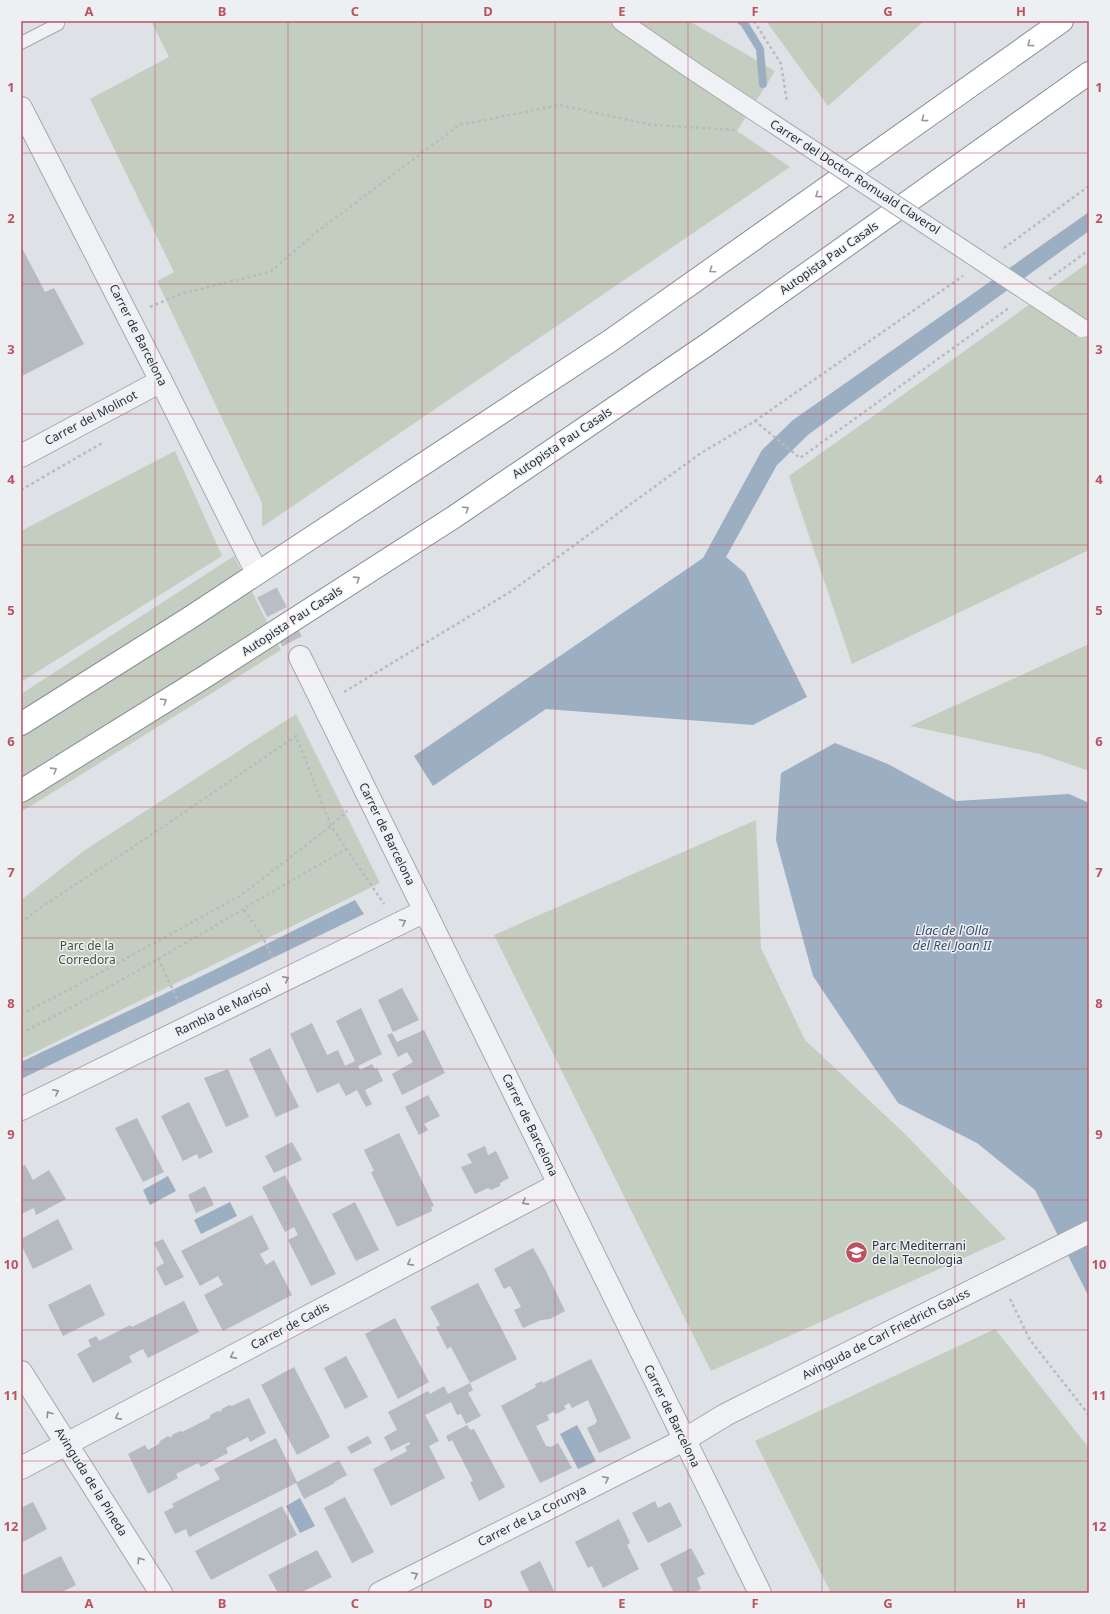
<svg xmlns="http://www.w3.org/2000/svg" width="1110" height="1614" font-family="'Noto Sans',sans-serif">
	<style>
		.green { fill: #c4cec0 }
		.water { fill: #9cafc2 }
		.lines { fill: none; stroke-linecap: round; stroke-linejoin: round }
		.stream { stroke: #9cafc2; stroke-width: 8 }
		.building { fill: #b6bac1 }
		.minor-tunnel { stroke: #babdc3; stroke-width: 22; stroke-dasharray: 22 11; stroke-linecap: butt }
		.service-casing { stroke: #a4a8ae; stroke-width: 14 }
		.pedestrian-casing { stroke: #a4a8ae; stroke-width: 20 }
		.minor-casing { stroke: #a4a8ae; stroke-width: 24 }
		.motorway-casing { stroke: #878f9a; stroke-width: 24 }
		.path { stroke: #b8bbc0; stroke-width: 2.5; stroke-dasharray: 3 3; stroke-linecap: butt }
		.service { stroke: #f0f1f4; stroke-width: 12 }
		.pedestrian { stroke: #f0f1f4; stroke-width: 18 }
		.minor { stroke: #f0f1f4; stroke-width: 22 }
		.motorway { stroke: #fff; stroke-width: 22 }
		.pedestrian-bridge-casing { stroke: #a4a8ae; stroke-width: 20; stroke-linecap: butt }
		.pedestrian-bridge { stroke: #f0f1f4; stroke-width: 18 }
		.oneway { stroke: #94979c }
		.oneway2 { stroke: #8c9097 }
		.grid { fill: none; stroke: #bd5061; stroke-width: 1; stroke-opacity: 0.55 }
		.labels { text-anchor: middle; stroke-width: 3; stroke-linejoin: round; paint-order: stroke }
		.street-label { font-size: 12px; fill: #292f3a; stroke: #edf0f3 }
		.park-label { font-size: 12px; fill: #3d5438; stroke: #edf0f3 }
		.poi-label { font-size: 12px; fill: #292f3a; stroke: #edf0f3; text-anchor: start }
		.water-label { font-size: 13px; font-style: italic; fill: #384e69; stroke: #edf0f3 }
		.neatline { fill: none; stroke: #bd5061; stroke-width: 1.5 }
		.grid-label { font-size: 13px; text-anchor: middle; font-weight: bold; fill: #bd5061 }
	</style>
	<rect width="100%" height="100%" fill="#dee1e5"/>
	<g class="green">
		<path d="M151 21H689L775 71 737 131 790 167 262 527V503L157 281 174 272 90 99 169 57Z"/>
		<path d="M766 21H924L828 106Z"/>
		<path d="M1089 262V550L852 664 789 476Z"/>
		<path d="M175 451 222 556 21 682V531Z"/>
		<path d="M234 556 281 650 21 812V694Z"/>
		<path d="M1089 644V771L1040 754 910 726Z"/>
		<path d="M296 714 380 883 21 1059V900L85 850Z"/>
		<path d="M756 820 761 948 805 1040 905 1134 1006 1239 711 1371 494 935Z"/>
		<path d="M995 1329 1089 1448V1593H831L755 1441Z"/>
	</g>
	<g class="water">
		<path d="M1089 212V231L809 434 777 465 726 557 745 573 807 697 753 725 546 709 433 786 414 756 703 558 762 450 793 420Z"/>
		<path d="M835 743 888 764 956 801 1069 794 1089 803V1297L1035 1190 977 1143 898 1103 813 976 776 840 781 773Z"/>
		<path d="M355 900 364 914 21 1079V1062L208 973Z"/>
		<path d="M168 1176 176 1191 150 1205 143 1190Z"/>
		<path d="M230 1202 237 1216 201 1234 194 1220Z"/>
		<path d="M577 1425 596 1461 578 1469 560 1434Z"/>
		<path d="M300 1498 315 1526 300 1533 286 1506Z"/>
	</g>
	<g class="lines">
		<path class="stream" d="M741 21 744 23 760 49 763 84"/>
	</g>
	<g class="building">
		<path d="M21 246 45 292 54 288 84 344 22 376Z"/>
		<path d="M402 988 419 1020 393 1032 378 1000Z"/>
		<path d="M361 1008 382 1054 358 1066 360 1070 372 1064 375 1069 377 1068 383 1081 365 1090 372 1104 366 1107 357 1090 346 1096 339 1083 317 1093 290 1034 312 1023 327 1055 338 1050 345 1066 355 1061 336 1021Z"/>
		<path d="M424 1030 445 1073 402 1095 392 1074 413 1062 407 1052 398 1057 387 1035 392 1033 397 1042Z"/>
		<path d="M270 1048 299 1107 276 1117 249 1059Z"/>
		<path d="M228 1069 249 1117 226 1127 204 1078Z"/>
		<path d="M428 1095 440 1116 424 1124 428 1130 419 1135 405 1107Z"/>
		<path d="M189 1102 213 1152 199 1159 197 1154 183 1161 161 1116Z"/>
		<path d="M137 1118 164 1172 143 1182 115 1128Z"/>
		<path d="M399 1133 434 1206 431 1207 432 1211 397 1227 371 1172 374 1171 364 1150Z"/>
		<path d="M292 1142 302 1160 274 1173 265 1156Z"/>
		<path d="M485 1146 488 1155 496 1151 509 1178 500 1183V1186L491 1190 488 1188 475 1194 461 1167 472 1163 467 1154Z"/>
		<path d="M25 1165 33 1180 49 1170 66 1199 36 1215 34 1208 21 1214V1167Z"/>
		<path d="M285 1175 336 1274 311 1286 288 1240 298 1235 294 1227 285 1232 262 1187Z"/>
		<path d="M205 1186 214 1205 196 1213 188 1195Z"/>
		<path d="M355 1202 379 1250 356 1261 332 1214Z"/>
		<path d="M252 1215 269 1249 260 1254 266 1265 274 1260 292 1295 223 1331 204 1295 223 1285 218 1276 200 1286 181 1251Z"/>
		<path d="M58 1219 73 1249 33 1269 21 1244V1239Z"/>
		<path d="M163 1239 184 1277 165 1286 156 1268 164 1263 154 1243Z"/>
		<path d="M533 1248 545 1269 565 1311 550 1319 541 1320 523 1328 514 1310 521 1307 510 1286 504 1289 494 1269Z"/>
		<path d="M478 1283 517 1359 470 1383 451 1347 447 1349 436 1327 440 1325 430 1307Z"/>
		<path d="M90 1284 105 1315 63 1336 48 1305Z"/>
		<path d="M184 1301 199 1332 148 1358 143 1349 129 1356 132 1362 93 1383 77 1354 91 1346 88 1340 96 1336 99 1341 130 1325 132 1327Z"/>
		<path d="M395 1318 429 1382 398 1399 365 1334Z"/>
		<path d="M346 1356 368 1397 345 1409 324 1368Z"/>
		<path d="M591 1359 631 1438 599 1453 587 1428 595 1424 597 1421 588 1400 572 1408 569 1403 564 1406 566 1409 556 1414 553 1412 547 1415 549 1420 536 1426 546 1446 551 1447 558 1443 572 1468 540 1483 501 1406 536 1387 535 1384 542 1381 543 1383Z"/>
		<path d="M294 1367 330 1437 297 1455 261 1385Z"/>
		<path d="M470 1383 473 1390 468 1393 481 1416 466 1424 461 1414 457 1415 451 1402 425 1415 439 1441 429 1446 445 1478 391 1506 373 1469 407 1451 405 1447 410 1444 409 1442 391 1451 384 1437 397 1430 388 1412 428 1391 430 1394 444 1386 448 1394Z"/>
		<path d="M249 1398 266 1433 250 1442 248 1437 226 1448 228 1453 201 1467 198 1463 176 1474 178 1478 148 1494 128 1454 145 1445 148 1450 159 1444 160 1441 168 1436 171 1438 172 1435 180 1431 182 1432 210 1418V1415L218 1411 221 1412 222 1409 229 1405 232 1406Z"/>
		<path d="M467 1425 470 1430 474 1429 505 1487 479 1501 470 1482 473 1481 452 1440 449 1442 446 1436Z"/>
		<path d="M368 1436 372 1443 351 1454 347 1447Z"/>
		<path d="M276 1438 297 1482 339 1460 347 1475 334 1482 335 1483 304 1499 296 1483 189 1537 186 1529 175 1534 164 1512 174 1507 172 1504 220 1479 214 1469Z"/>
		<path d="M345 1497 374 1552 352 1563 324 1508Z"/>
		<path d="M655 1501 658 1508 670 1502 682 1526 648 1543 632 1513Z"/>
		<path d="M33 1502 47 1529 21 1543V1508Z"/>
		<path d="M282 1506 297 1535 211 1580 195 1551Z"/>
		<path d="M619 1519 630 1543 627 1545 639 1569 603 1588 592 1566 588 1568 575 1542Z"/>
		<path d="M691 1548 705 1574 697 1578 701 1589 692 1593H674L660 1564Z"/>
		<path d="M317 1550 332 1577 300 1593H278L268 1575Z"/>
		<path d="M61 1556 76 1585 60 1593H21V1576Z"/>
		<path d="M540 1561 555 1593H530L520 1572Z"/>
	</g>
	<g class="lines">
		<path class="minor-tunnel" d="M252 563 300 657"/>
		<defs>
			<path id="service" d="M21 43 58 24"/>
			<path id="pedestrian" d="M621 21 692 70"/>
			<g id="minor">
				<path d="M21 108 161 381 252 563"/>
				<path d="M21 456 161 381"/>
				<path d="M300 657 760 1593"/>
				<path d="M21 1109 425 911"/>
				<path d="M21 1372 161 1593"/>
				<path d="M21 1468 559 1184"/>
				<path d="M380 1593 684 1440 725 1415 1089 1232"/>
			</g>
			<g id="motorway">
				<path d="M21 724 191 617 610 341 1062 21"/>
				<path d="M21 791 206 676 454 517 708 344 1089 73"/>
			</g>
		</defs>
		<use href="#service" class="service-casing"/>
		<use href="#pedestrian" class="pedestrian-casing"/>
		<use href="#minor" class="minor-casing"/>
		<use href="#motorway" class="motorway-casing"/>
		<g class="path">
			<path d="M754 21 781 64 787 102"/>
			<path d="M1004 248 1089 186"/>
			<path d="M1049 279 1089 250"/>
			<path d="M150 307 180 294 270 272 318 231 459 125 560 105 652 125 736 130"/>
			<path d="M755 421 963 276"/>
			<path d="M21 490 102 443"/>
			<path d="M344 692 510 592 701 453 755 421 800 458 1009 308"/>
			<path d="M244 910 261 934 273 958"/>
			<path d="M21 923 40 908 151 835 296 736 331 826 384 904"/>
			<path d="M158 958 179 1003"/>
			<path d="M21 1014 74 987 240 896 331 826 347 811"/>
			<path d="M21 1033C133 978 238 910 347 849"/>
			<path d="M1010 1299 1030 1340 1089 1415"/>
		</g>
		<use href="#service" class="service"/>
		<use href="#pedestrian" class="pedestrian"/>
		<use href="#minor" class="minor"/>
		<use href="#motorway" class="motorway"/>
		<defs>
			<path id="pedestrian-bridge" d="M692 70 1082 328"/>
		</defs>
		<use href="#pedestrian-bridge" class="pedestrian-bridge-casing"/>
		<use href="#pedestrian-bridge" class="pedestrian-bridge"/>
	</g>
	<defs><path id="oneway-chevron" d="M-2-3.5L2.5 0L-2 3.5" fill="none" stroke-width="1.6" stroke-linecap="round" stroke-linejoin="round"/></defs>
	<g class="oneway">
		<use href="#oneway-chevron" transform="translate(1030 44) rotate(144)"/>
		<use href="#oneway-chevron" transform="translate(924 119) rotate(144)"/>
		<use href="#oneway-chevron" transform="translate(818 195) rotate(144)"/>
		<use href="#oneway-chevron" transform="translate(712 270) rotate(145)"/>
		<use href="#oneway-chevron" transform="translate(466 509) rotate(-34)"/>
		<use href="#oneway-chevron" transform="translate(357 579) rotate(-33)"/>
		<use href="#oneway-chevron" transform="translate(164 701) rotate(-32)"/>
		<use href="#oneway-chevron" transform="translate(54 770) rotate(-32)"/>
	</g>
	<g class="oneway2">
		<use href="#oneway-chevron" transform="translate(403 922) rotate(-26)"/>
		<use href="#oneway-chevron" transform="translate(286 979) rotate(-26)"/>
		<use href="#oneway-chevron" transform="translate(56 1092) rotate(-26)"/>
		<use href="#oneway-chevron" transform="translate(525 1202) rotate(152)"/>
		<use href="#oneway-chevron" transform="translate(410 1263) rotate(152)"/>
		<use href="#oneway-chevron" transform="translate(233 1356) rotate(152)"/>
		<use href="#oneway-chevron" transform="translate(49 1414) rotate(-123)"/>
		<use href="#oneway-chevron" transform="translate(118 1417) rotate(152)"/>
		<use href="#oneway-chevron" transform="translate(606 1479) rotate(-27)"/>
		<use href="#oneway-chevron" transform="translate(140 1560) rotate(-122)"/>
		<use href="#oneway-chevron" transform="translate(415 1575) rotate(-27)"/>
	</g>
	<path class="grid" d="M155 21V1593M288 21V1593M422 21V1593M555 21V1593M688 21V1593M822 21V1593M955 21V1593M21 153H1089M21 284H1089M21 414H1089M21 545H1089M21 676H1089M21 807H1089M21 938H1089M21 1069H1089M21 1200H1089M21 1330H1089M21 1461H1089"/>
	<defs>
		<symbol id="university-disc" viewBox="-11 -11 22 22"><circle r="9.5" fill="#bd5061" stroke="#edf0f3"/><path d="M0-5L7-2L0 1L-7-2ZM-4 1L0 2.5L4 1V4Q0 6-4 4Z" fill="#fff"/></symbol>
	</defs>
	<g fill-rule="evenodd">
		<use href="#university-disc" x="844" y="1240" width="25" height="25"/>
	</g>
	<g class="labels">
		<g class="street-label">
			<text transform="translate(855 177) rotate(33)" y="4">Carrer del Doctor Romuald Claverol</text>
			<text transform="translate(829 258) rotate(-35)" y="4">Autopista Pau Casals</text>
			<text transform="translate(138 335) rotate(63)" y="4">Carrer de Barcelona</text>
			<text transform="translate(91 418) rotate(-28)" y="4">Carrer del Molinot</text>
			<text transform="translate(562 443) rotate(-34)" y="4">Autopista Pau Casals</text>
			<text transform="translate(292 621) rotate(-33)" y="4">Autopista Pau Casals</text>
			<text transform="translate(387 834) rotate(64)" y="4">Carrer de Barcelona</text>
			<text transform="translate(223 1010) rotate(-26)" y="4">Rambla de Marisol</text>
			<text transform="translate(530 1125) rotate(64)" y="4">Carrer de Barcelona</text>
			<text transform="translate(290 1326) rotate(-28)" y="4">Carrer de Cadis</text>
			<text transform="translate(886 1334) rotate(-27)" y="4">Avinguda de Carl Friedrich Gauss</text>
			<text transform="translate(672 1416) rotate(64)" y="4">Carrer de Barcelona</text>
			<text transform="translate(91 1482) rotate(58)" y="4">Avinguda de la Pineda</text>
			<text transform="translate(532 1516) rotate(-27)" y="4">Carrer de La Corunya</text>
		</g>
		<g class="park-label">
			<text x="87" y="950">Parc de la<tspan x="87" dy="14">Corredora</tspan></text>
		</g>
		<g class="poi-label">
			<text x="872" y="1250">Parc Mediterrani<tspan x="872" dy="14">de la Tecnologia</tspan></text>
		</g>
		<g class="water-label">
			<text x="952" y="935">Llac de l'Olla<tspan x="952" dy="15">del Rei Joan II</tspan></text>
		</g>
	</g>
	<rect width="1110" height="1614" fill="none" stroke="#edf0f3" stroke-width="44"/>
	<rect x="22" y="22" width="1066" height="1570" class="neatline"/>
	<g class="grid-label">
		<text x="89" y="16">A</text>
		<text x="222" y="16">B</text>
		<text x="355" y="16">C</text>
		<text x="488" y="16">D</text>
		<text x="622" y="16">E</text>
		<text x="755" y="16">F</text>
		<text x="888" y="16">G</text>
		<text x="1021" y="16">H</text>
		<text x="11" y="92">1</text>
		<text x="1099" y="92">1</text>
		<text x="11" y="223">2</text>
		<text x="1099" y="223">2</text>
		<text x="11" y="354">3</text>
		<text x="1099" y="354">3</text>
		<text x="11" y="484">4</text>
		<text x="1099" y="484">4</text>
		<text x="11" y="615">5</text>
		<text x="1099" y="615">5</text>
		<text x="11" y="746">6</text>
		<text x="1099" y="746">6</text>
		<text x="11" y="877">7</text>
		<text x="1099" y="877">7</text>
		<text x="11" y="1008">8</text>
		<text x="1099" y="1008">8</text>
		<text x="11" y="1139">9</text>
		<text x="1099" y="1139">9</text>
		<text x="11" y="1269">10</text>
		<text x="1099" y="1269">10</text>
		<text x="11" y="1400">11</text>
		<text x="1099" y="1400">11</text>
		<text x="11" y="1531">12</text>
		<text x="1099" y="1531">12</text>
		<text x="89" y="1608">A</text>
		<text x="222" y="1608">B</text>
		<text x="355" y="1608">C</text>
		<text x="488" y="1608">D</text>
		<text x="622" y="1608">E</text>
		<text x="755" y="1608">F</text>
		<text x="888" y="1608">G</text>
		<text x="1021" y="1608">H</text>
	</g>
</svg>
